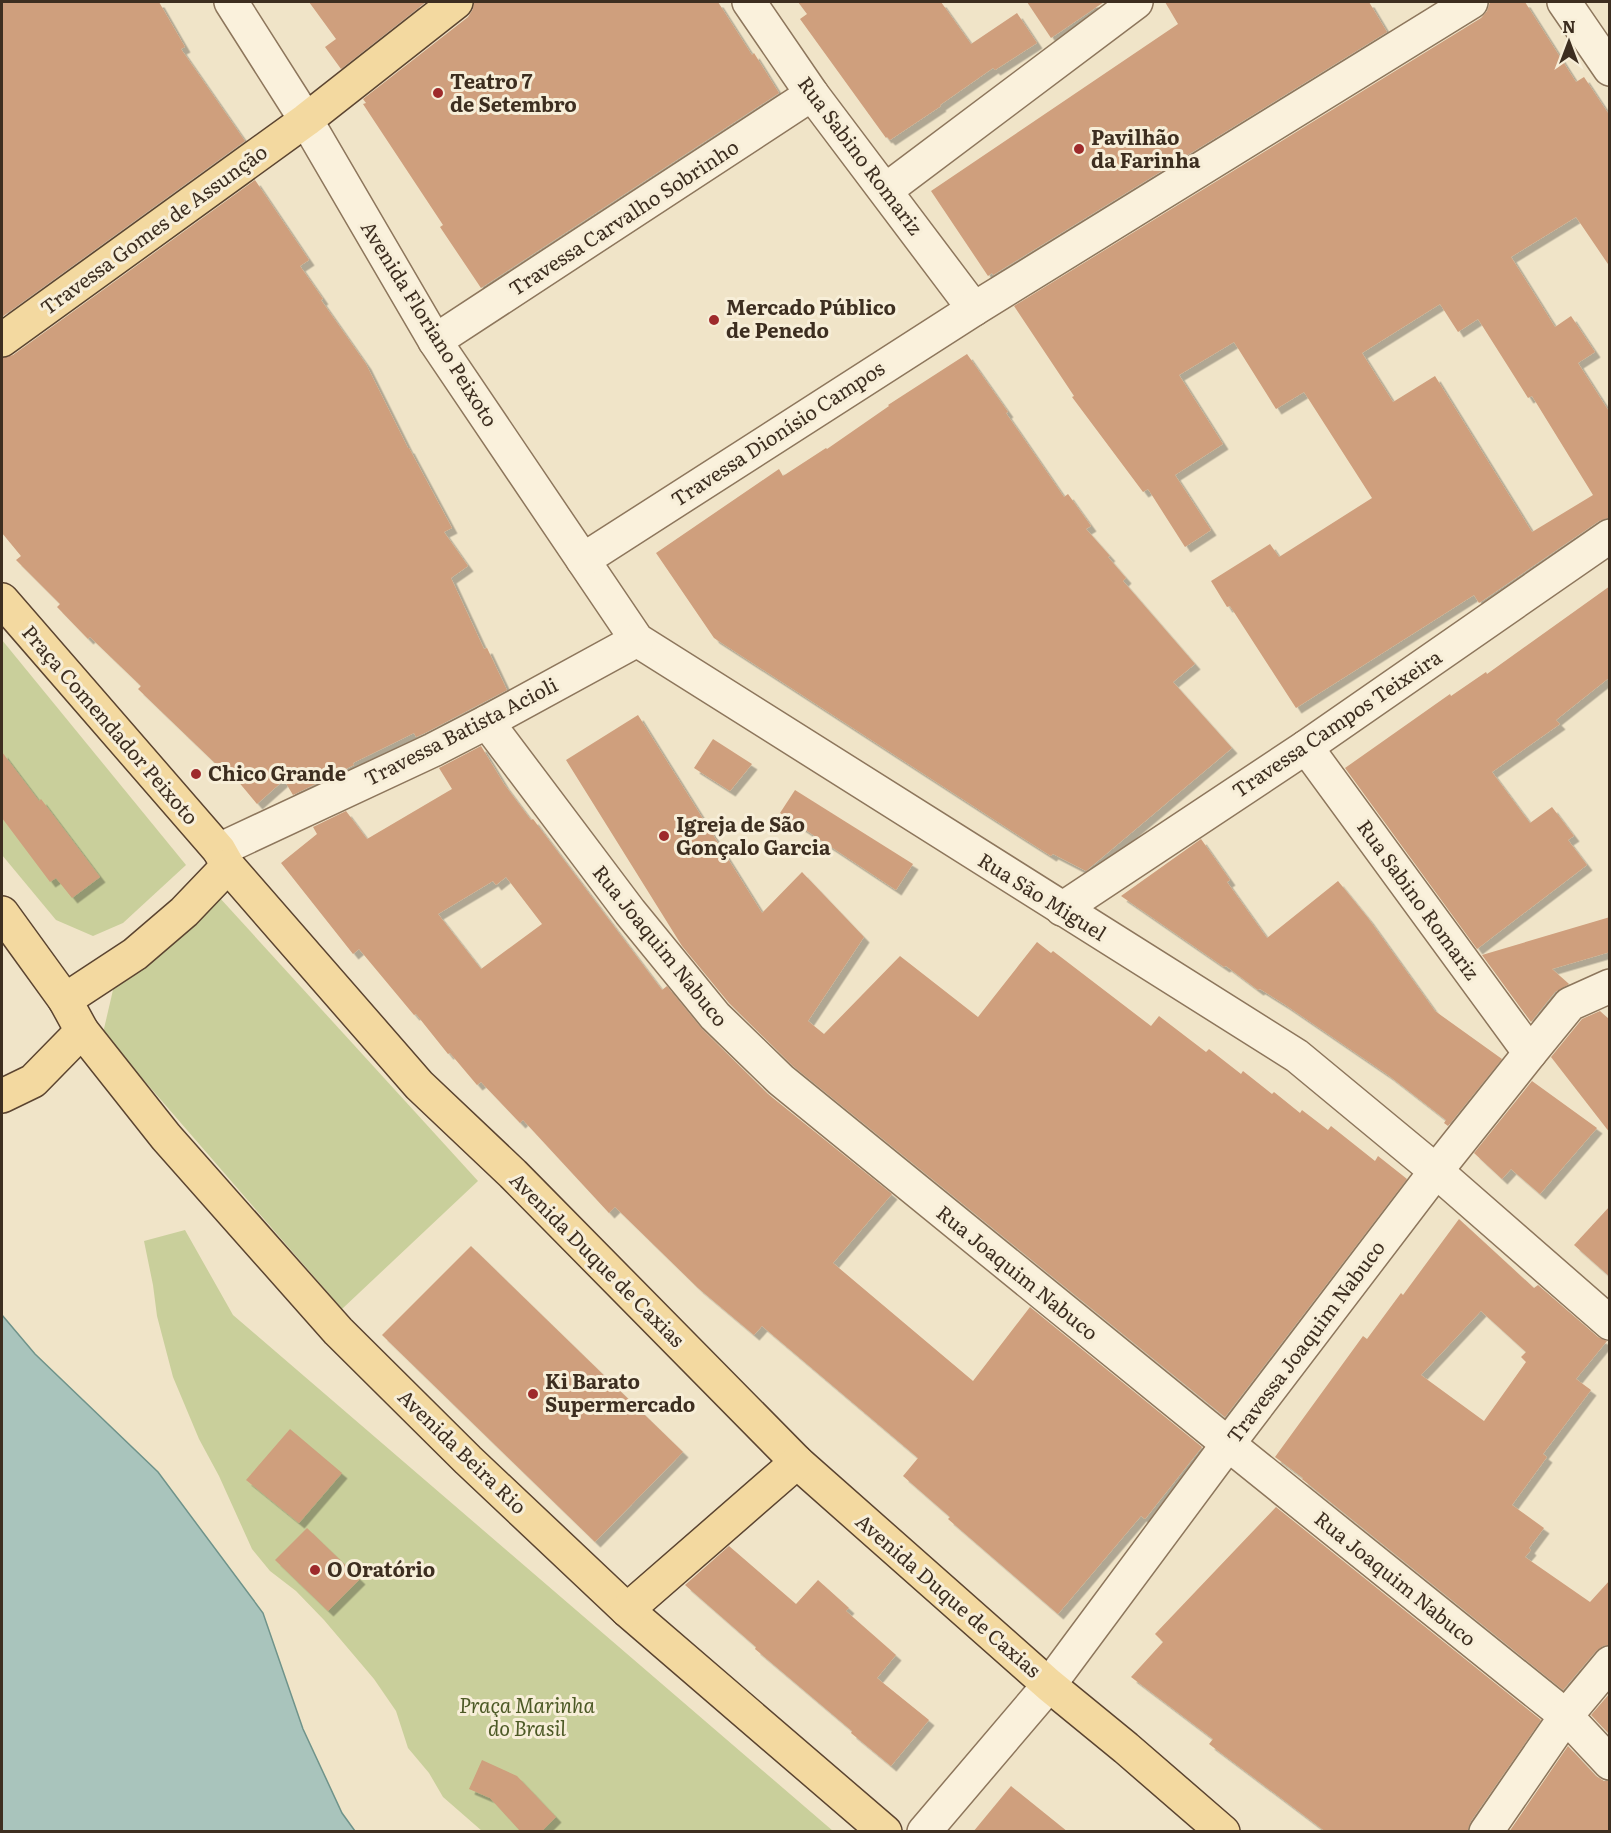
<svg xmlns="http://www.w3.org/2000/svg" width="1611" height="1833" font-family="Literata,serif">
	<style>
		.green { fill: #c9cf9b }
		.water { fill: #a9c4bc; stroke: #6f938a; stroke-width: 1.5 }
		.building { fill: #cf9f7d; fill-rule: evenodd; filter: url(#shadow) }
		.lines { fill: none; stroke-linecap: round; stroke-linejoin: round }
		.minor-casing { stroke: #8d765c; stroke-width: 36 }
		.major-casing { stroke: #5b4430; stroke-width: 36 }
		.minor { stroke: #faf1dc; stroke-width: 33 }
		.major { stroke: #f3d9a0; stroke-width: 33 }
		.poi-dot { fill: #9e2a2b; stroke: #f7eed8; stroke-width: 2 }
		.labels { text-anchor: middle; stroke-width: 6; stroke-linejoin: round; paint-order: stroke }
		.poi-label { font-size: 20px; font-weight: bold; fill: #3d2e20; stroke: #f7eed8; text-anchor: start }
		.street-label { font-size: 20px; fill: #3d2e20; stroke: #f7eed8 }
		.park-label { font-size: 20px; font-style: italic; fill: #4d5a26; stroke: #f7eed8 }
	</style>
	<defs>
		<filter id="shadow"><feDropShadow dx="5.5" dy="5.5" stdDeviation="0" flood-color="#0004"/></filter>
	</defs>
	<rect width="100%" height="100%" fill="#f0e4c8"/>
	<g class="green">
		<path d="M2 640 186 865 123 923 93 936 56 920 2 855Z"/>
		<path d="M219 897 478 1181 342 1309 103 1033 116 977Z"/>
		<path d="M185 1230 233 1315 833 1831H482L443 1797 429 1773 408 1748 396 1711 374 1679 324 1620 296 1591 270 1571 252 1549 219 1476 199 1439 173 1377 157 1316 153 1285 144 1241Z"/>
	</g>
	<path class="water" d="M2 1315 35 1354 158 1472 263 1613 303 1729 342 1813 355 1831H2Z"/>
	<g class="building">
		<path d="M2 2H159L185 47 181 49 245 141 2 317Z"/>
		<path d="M309 2H426L341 69 325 47 336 39Z"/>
		<path d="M474 2H718L752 55 754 53 779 93 481 288 440 227 443 225 363 104 366 103 363 99 468 17 473 9Z"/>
		<path d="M798 2H941L971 44 1017 13 1037 43 995 70 993 68 940 105 941 106 890 140 887 137 886 138 800 19 807 14Z"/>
		<path d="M1027 2H1104L1051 38Z"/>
		<path d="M1165 2H1369L1387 32 993 275 992 273 988 276 931 191 1178 24Z"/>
		<path d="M1490 2H1525L1576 82 1584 77 1610 116V267L1576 217 1511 257 1555 327 1571 316 1595 352 1578 363 1610 413V517L1599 521 1479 603 1474 595 1296 708 1230 606 1227 607 1211 581 1270 544 1279 557 1372 498 1304 392 1276 409 1234 342 1179 375 1223 444 1175 475 1211 530 1185 547 1148 489 1143 492 1072 397 1074 396 1014 306 1481 18 1487 11ZM1440 304 1458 332 1478 319 1528 398 1532 396 1593 495 1532 532 1435 376 1393 402 1362 353Z"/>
		<path d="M255 180 309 260 300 266 323 299 321 300 366 364 408 448H409L452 528 444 532 468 566 451 578 484 649 487 648 507 690 425 733 416 737 414 733 353 763 354 765 293 795 284 780 257 804 222 762 218 766 138 689 141 686 90 637 88 639 57 607 60 604 16 560 21 556 2 533V358L13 355Z"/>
		<path d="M967 354 1008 412 1006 413 1064 497 1068 494 1091 526 1086 529 1110 556 1108 557 1126 578 1123 581 1195 664 1173 682 1232 748 1086 871 1053 854 1051 856 1018 835 714 638 656 553 779 469 783 476 826 448 827 449 889 406 888 405Z"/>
		<path d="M1610 586V677L1556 720 1560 724 1492 772 1530 823 1552 807 1574 836 1568 840 1587 865 1477 949 1345 768 1450 694 1451 696 1486 672 1487 674Z"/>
		<path d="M638 715 762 913 802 872 864 937 808 1021 824 1034 900 956 978 1017 1037 942 1051 953 1053 951 1151 1026 1159 1016 1206 1052 1209 1049 1241 1074 1243 1071 1272 1094 1274 1092 1300 1113 1302 1110 1328 1130 1331 1126 1375 1161 1378 1156 1407 1179 1225 1417 793 1066 729 1003 682 946 566 760Z"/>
		<path d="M713 739 752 764 730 791 694 768Z"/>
		<path d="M481 746 504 784 531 820 533 819 662 990 667 986 702 1029 768 1094 892 1194 833 1263 973 1381 1030 1307 1202 1447 1145 1519 1141 1516 1058 1614 948 1519 950 1517 903 1476 918 1458 762 1326 754 1335 698 1288 615 1207 609 1213 523 1120 520 1123 481 1082 477 1085 450 1053 448 1054 416 1014 414 1015 359 949 353 954 281 863 317 834 313 827 346 811 367 839 452 789 439 768ZM506 877 542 924 481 969 438 914 493 881 496 885Z"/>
		<path d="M2 752 39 801 41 799 100 877 72 898 56 878 50 882 2 818Z"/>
		<path d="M795 790 913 864 896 890 780 813Z"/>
		<path d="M1201 839 1230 880 1227 882 1267 938 1338 881 1368 918 1435 1011 1502 1059 1448 1126 1444 1123 1446 1120 1388 1075 1284 1004 1260 989 1258 990 1226 966 1224 967 1121 896Z"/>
		<path d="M1610 917V952L1552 969 1569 984 1555 992 1531 1022 1482 955Z"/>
		<path d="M1600 1011 1610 1020V1133L1551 1057 1582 1019Z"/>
		<path d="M1532 1081 1597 1128 1540 1194 1511 1169 1502 1179 1474 1153Z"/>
		<path d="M1610 1206V1277L1574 1245Z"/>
		<path d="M1459 1219 1534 1288 1538 1285 1598 1337 1607 1341 1576 1379 1591 1390 1543 1454 1547 1457 1512 1505 1544 1528 1529 1548 1531 1550 1525 1557 1590 1602 1610 1580V1645L1603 1646 1596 1651 1563 1690 1302 1479 1303 1478 1275 1457 1363 1336 1367 1339 1401 1293 1403 1295ZM1481 1311 1526 1352 1521 1357 1526 1362 1484 1421 1421 1375Z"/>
		<path d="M471 1246 683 1452 595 1542 382 1335Z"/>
		<path d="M290 1429 342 1473 299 1523 246 1480Z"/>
		<path d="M1276 1507 1541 1720 1471 1821 1467 1832H1326L1209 1744 1213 1739 1131 1677 1163 1642 1155 1634Z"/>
		<path d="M307 1528 360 1579 328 1611 275 1560Z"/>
		<path d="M729 1546 796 1604 818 1580 849 1608 846 1611 896 1655 877 1678 929 1720 891 1766 851 1733 852 1731 755 1649 756 1647 685 1585Z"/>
		<path d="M1610 1693V1735L1591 1715Z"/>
		<path d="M1568 1746 1596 1776 1604 1781H1610V1832H1509Z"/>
		<path d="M482 1760 517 1776 556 1817 541 1832H521L490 1798 469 1789Z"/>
		<path d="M1011 1786 1068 1832H973Z"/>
	</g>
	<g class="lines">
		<defs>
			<g id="minor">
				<path d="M231 2 306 120 435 341 637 640 1297 1056 1436 1171 1610 1323"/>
				<path d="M749 2 812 94 974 309"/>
				<path d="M1564 2 1610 69"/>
				<path d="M886 190 1136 2"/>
				<path d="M435 341 812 94"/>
				<path d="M583 560 974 309 1471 2"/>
				<path d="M487 722 630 912 715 1016 781 1080 1228 1444 1566 1716 1610 1763"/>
				<path d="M1306 747 1530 1053"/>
				<path d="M219 850 433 750 487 722 637 640"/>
				<path d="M1062 909 1306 747 1610 536"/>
				<path d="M924 1832 1049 1685 1228 1444 1436 1171 1530 1053 1570 1004 1610 986"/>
				<path d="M1486 1832 1566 1716 1610 1663"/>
			</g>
			<g id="major">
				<path d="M2 340 306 120 456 2"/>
				<path d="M2 600 219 850 228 866 419 1085 513 1174 797 1462 1049 1685 1126 1748 1223 1832"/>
				<path d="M2 913 65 1000 82 1031 166 1137 338 1331 468 1460 627 1610 885 1832"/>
				<path d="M65 1000 135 954 184 912 228 866"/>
				<path d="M2 1096 33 1081 82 1031"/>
				<path d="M627 1610 797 1462"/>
			</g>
		</defs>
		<use href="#minor" class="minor-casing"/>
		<use href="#major" class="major-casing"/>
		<use href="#minor" class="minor"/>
		<use href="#major" class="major"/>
	</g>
	<g class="poi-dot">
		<circle cx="438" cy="93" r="6"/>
		<circle cx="1079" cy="149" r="6"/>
		<circle cx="714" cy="320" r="6"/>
		<circle cx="196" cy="774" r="6"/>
		<circle cx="664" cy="836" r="6"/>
		<circle cx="533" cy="1394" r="6"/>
		<circle cx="315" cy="1570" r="6"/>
	</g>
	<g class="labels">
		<g class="poi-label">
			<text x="450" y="89">Teatro 7<tspan x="450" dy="23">de Setembro</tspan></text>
			<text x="1091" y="145">Pavilhão<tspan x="1091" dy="23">da Farinha</tspan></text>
			<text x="726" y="315">Mercado Público<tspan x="726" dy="23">de Penedo</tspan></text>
			<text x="208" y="781">Chico Grande</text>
			<text x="676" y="832">Igreja de São<tspan x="676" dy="23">Gonçalo Garcia</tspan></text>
			<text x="545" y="1389">Ki Barato<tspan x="545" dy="23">Supermercado</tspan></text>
			<text x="327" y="1577">O Oratório</text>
		</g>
		<g class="street-label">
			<text transform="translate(860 156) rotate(53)" y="7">Rua Sabino Romariz</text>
			<text transform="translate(624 218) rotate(-33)" y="7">Travessa Carvalho Sobrinho</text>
			<text transform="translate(154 230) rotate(-36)" y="7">Travessa Gomes de Assunção</text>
			<text transform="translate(429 324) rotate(58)" y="7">Avenida Floriano Peixoto</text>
			<text transform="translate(778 434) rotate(-33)" y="7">Travessa Dionísio Campos</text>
			<text transform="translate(1337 724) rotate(-34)" y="7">Travessa Campos Teixeira</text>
			<text transform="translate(110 725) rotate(49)" y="7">Praça Comendador Peixoto</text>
			<text transform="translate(461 732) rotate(-27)" y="7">Travessa Batista Acioli</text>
			<text transform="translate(1042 897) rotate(32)" y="7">Rua São Miguel</text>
			<text transform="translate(1418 900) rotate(54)" y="7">Rua Sabino Romariz</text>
			<text transform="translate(660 946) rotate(51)" y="7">Rua Joaquim Nabuco</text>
			<text transform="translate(597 1260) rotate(45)" y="7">Avenida Duque de Caxias</text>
			<text transform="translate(1017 1273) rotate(39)" y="7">Rua Joaquim Nabuco</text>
			<text transform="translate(1306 1342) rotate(-53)" y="7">Travessa Joaquim Nabuco</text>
			<text transform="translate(462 1452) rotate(44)" y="7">Avenida Beira Rio</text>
			<text transform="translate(1395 1579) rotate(39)" y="7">Rua Joaquim Nabuco</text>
			<text transform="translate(948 1596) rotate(41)" y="7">Avenida Duque de Caxias</text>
		</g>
		<g class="park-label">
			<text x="527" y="1713">Praça Marinha<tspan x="527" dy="23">do Brasil</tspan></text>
		</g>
	</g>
	<rect width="1611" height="1833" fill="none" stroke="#3d2e20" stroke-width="6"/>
	<g transform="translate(1569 42)" stroke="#f7eed8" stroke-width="4.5" paint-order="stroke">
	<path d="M0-4.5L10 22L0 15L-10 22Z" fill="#3d2e20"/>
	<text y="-9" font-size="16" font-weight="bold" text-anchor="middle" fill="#3d2e20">N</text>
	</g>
</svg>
